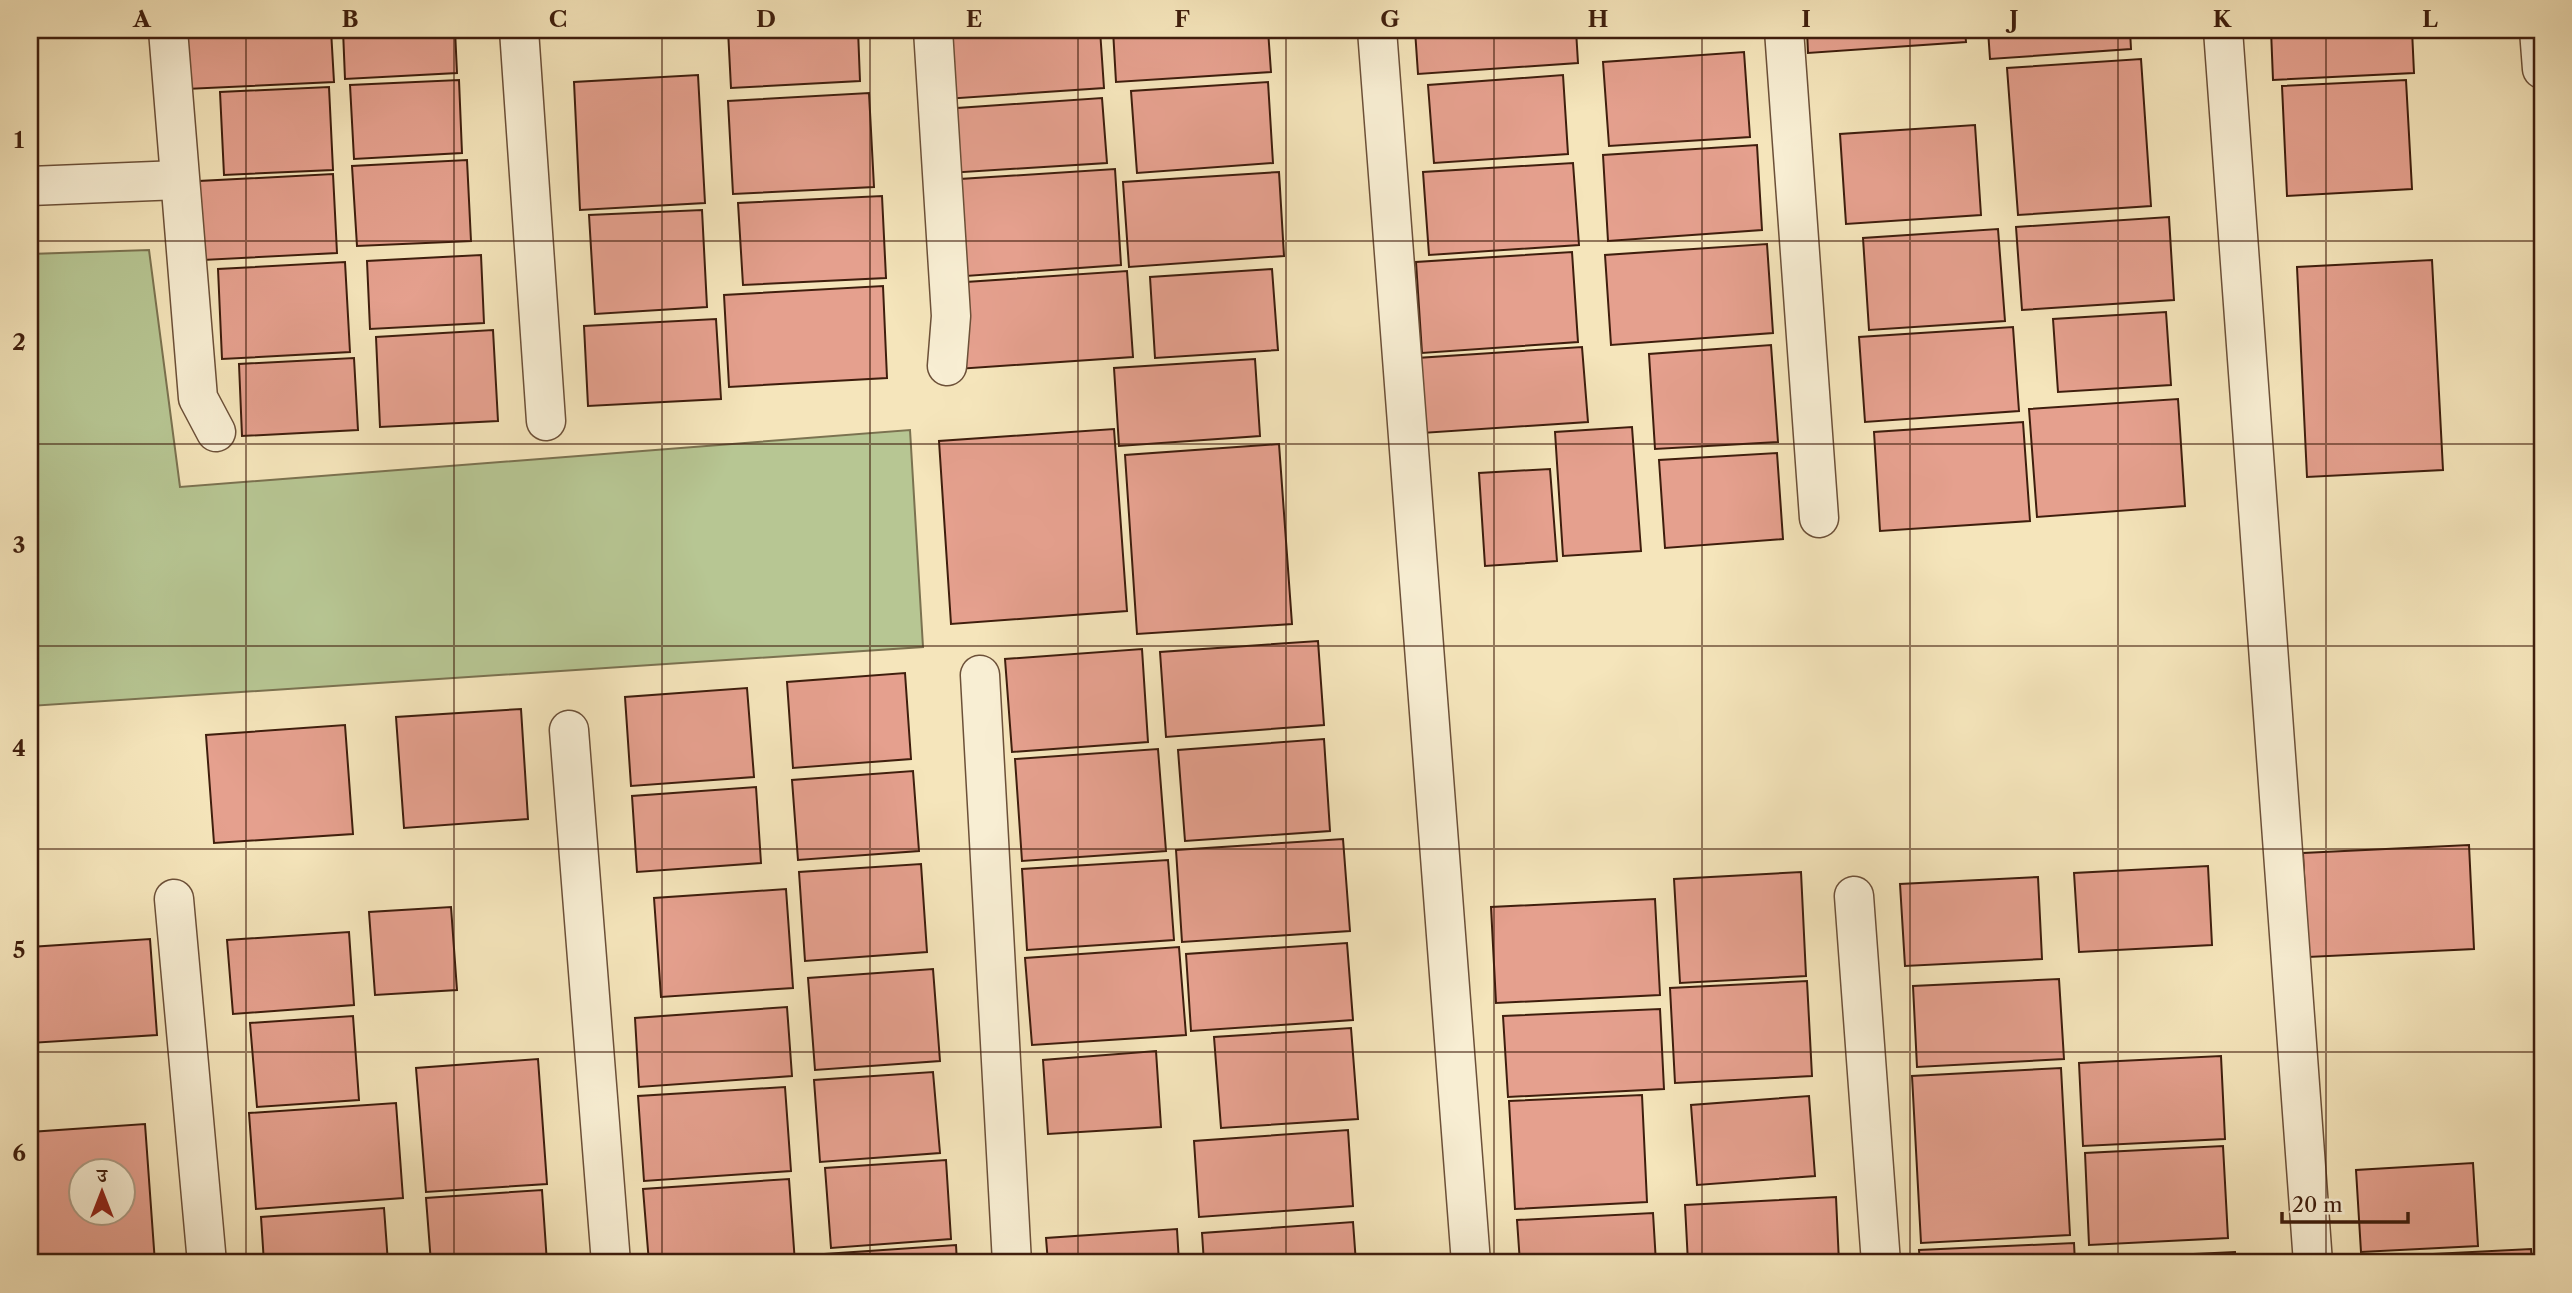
<svg xmlns="http://www.w3.org/2000/svg" width="2572" height="1293" font-family="'Libre Caslon Text','Noto Serif Devanagari',serif">
	<style>
		.green { fill: #b7c693; stroke: #7b7250; stroke-width: 2 }
		.building { fill: #e5a08e; stroke: #3f1e0d; stroke-width: 2; fill-rule: evenodd }
		.lines { fill: none; stroke-linecap: round; stroke-linejoin: round }
		.minor-casing { stroke: #6c5038; stroke-width: 41 }
		.tertiary-casing { stroke: #6c5038; stroke-width: 41 }
		.minor { stroke: #f8eed3; stroke-width: 38 }
		.tertiary { stroke: #f8eed3; stroke-width: 38 }
		.grid { fill: none; stroke: #3f1e0d; stroke-width: 2; stroke-opacity: 0.55 }
		.neatline { fill: none; stroke: #3f1e0d; stroke-width: 2.5 }
		.grid-label { font-size: 23px; text-anchor: middle; font-weight: bold; fill: #3f1e0d }
	</style>
	<rect width="100%" height="100%" fill="#f5e5bb"/>
	<filter id="stains"><feTurbulence type="fractalNoise" baseFrequency=".00286" numOctaves="4"/><feColorMatrix values="0 0 0 0 .2 0 0 0 0 .09 0 0 0 0 .02 0 0 0 .5 -.17"/></filter>
	<radialGradient id="worn" r=".72"><stop offset=".6" stop-color="#630" stop-opacity="0"/><stop offset="1" stop-color="#630" stop-opacity=".3"/></radialGradient>
	<path class="green" d="M149 250 180 487 910 430 923 647 30 706V254Z"/>
	<g class="building">
		<path d="M182 30H331L334 82 186 89Z"/>
		<path d="M343 30H455L457 73 345 79Z"/>
		<path d="M728 30H858L860 81 731 88Z"/>
		<path d="M940 30H1100L1104 88 945 99Z"/>
		<path d="M1113 30H1268L1271 72 1116 82Z"/>
		<path d="M1415 30H1576L1578 63 1418 74Z"/>
		<path d="M1595 30H1702L1595 37Z"/>
		<path d="M1807 30H1965L1966 42 1808 53Z"/>
		<path d="M1988 30H2130L2131 49 1990 59Z"/>
		<path d="M2271 30H2412L2414 73 2273 80Z"/>
		<path d="M1744 52 1750 137 1609 146 1603 62Z"/>
		<path d="M2141 59 2151 206 2018 215 2007 68Z"/>
		<path d="M698 75 705 203 580 210 574 82Z"/>
		<path d="M1563 75 1568 154 1434 163 1428 85Z"/>
		<path d="M459 80 462 153 354 159 350 85Z"/>
		<path d="M2406 80 2412 189 2287 196 2282 86Z"/>
		<path d="M1268 82 1273 163 1137 173 1131 91Z"/>
		<path d="M329 87 333 170 224 175 220 92Z"/>
		<path d="M869 93 874 187 733 194 728 101Z"/>
		<path d="M1102 98 1107 163 948 173 943 109Z"/>
		<path d="M1975 125 1981 215 1846 224 1840 134Z"/>
		<path d="M1757 145 1762 230 1608 241 1603 155Z"/>
		<path d="M467 160 471 241 357 246 352 166Z"/>
		<path d="M1573 163 1579 245 1429 255 1423 172Z"/>
		<path d="M1115 169 1121 265 966 276 960 179Z"/>
		<path d="M1279 172 1284 256 1129 267 1123 182Z"/>
		<path d="M333 174 337 253 203 260 199 181Z"/>
		<path d="M882 196 886 278 743 285 738 203Z"/>
		<path d="M702 210 707 307 595 314 589 215Z"/>
		<path d="M2169 217 2174 300 2022 310 2016 227Z"/>
		<path d="M1998 229 2005 321 1869 330 1863 238Z"/>
		<path d="M1767 244 1773 333 1611 345 1605 255Z"/>
		<path d="M1572 252 1578 342 1422 353 1416 262Z"/>
		<path d="M481 255 484 323 370 329 367 261Z"/>
		<path d="M2432 260 2443 470 2307 477 2297 267Z"/>
		<path d="M345 262 350 352 222 359 218 269Z"/>
		<path d="M1272 269 1278 350 1155 358 1150 277Z"/>
		<path d="M1127 271 1133 357 957 369 951 283Z"/>
		<path d="M883 286 887 378 729 387 724 295Z"/>
		<path d="M2166 312 2171 385 2058 392 2053 319Z"/>
		<path d="M716 319 721 399 588 406 584 326Z"/>
		<path d="M2013 327 2019 411 1865 422 1859 337Z"/>
		<path d="M493 330 498 421 380 427 376 337Z"/>
		<path d="M1771 345 1778 442 1655 449 1649 354Z"/>
		<path d="M1582 347 1588 422 1422 433 1417 358Z"/>
		<path d="M354 358 358 430 242 436 239 364Z"/>
		<path d="M1255 359 1260 436 1119 446 1114 368Z"/>
		<path d="M2178 399 2185 506 2037 517 2029 409Z"/>
		<path d="M2023 422 2030 521 1880 531 1874 432Z"/>
		<path d="M1632 427 1641 551 1563 556 1555 432Z"/>
		<path d="M1114 429 1127 611 951 624 939 441Z"/>
		<path d="M1279 444 1292 624 1137 634 1125 455Z"/>
		<path d="M1777 453 1783 539 1665 548 1659 460Z"/>
		<path d="M1550 469 1557 561 1485 566 1479 473Z"/>
		<path d="M1318 641 1324 725 1166 737 1160 652Z"/>
		<path d="M1142 649 1148 742 1012 752 1005 659Z"/>
		<path d="M905 673 911 759 793 768 787 682Z"/>
		<path d="M747 688 754 777 631 786 625 697Z"/>
		<path d="M521 709 528 819 404 828 396 717Z"/>
		<path d="M345 725 353 834 214 843 206 735Z"/>
		<path d="M1324 739 1330 831 1185 841 1178 750Z"/>
		<path d="M1158 749 1166 851 1022 861 1015 759Z"/>
		<path d="M913 771 919 851 798 860 792 780Z"/>
		<path d="M756 787 761 863 637 872 632 796Z"/>
		<path d="M1343 839 1350 931 1182 942 1176 850Z"/>
		<path d="M2469 845 2474 949 2308 957 2303 853Z"/>
		<path d="M1168 860 1174 940 1027 950 1022 869Z"/>
		<path d="M921 864 927 952 805 961 799 872Z"/>
		<path d="M2208 866 2212 945 2079 952 2074 873Z"/>
		<path d="M1801 872 1806 976 1680 983 1674 879Z"/>
		<path d="M2038 877 2042 959 1905 966 1900 884Z"/>
		<path d="M786 889 793 988 661 997 654 898Z"/>
		<path d="M1655 899 1660 995 1496 1003 1491 907Z"/>
		<path d="M451 907 457 990 375 995 369 912Z"/>
		<path d="M349 932 354 1005 233 1014 227 940Z"/>
		<path d="M150 939 157 1035 30 1043V947Z"/>
		<path d="M1347 943 1353 1020 1191 1031 1186 954Z"/>
		<path d="M1179 947 1186 1035 1032 1045 1025 958Z"/>
		<path d="M933 969 940 1061 815 1070 808 978Z"/>
		<path d="M2059 979 2064 1059 1917 1067 1913 986Z"/>
		<path d="M1807 981 1812 1076 1675 1083 1670 988Z"/>
		<path d="M787 1007 792 1076 639 1087 635 1018Z"/>
		<path d="M1660 1009 1664 1089 1508 1097 1503 1016Z"/>
		<path d="M353 1016 359 1100 257 1107 250 1023Z"/>
		<path d="M1351 1028 1358 1119 1221 1128 1214 1037Z"/>
		<path d="M1156 1051 1161 1127 1048 1134 1043 1060Z"/>
		<path d="M2221 1056 2225 1139 2083 1146 2079 1063Z"/>
		<path d="M538 1059 547 1184 426 1192 416 1068Z"/>
		<path d="M2061 1068 2070 1235 1921 1243 1912 1076Z"/>
		<path d="M933 1072 940 1153 820 1162 814 1080Z"/>
		<path d="M785 1087 791 1171 644 1181 638 1096Z"/>
		<path d="M1642 1095 1647 1202 1515 1209 1509 1101Z"/>
		<path d="M1809 1096 1815 1176 1697 1185 1691 1105Z"/>
		<path d="M396 1103 403 1198 256 1209 249 1113Z"/>
		<path d="M145 1124 155 1263H30V1132ZM80 1170H122V1212H80Z"/>
		<path d="M1348 1130 1353 1206 1199 1217 1194 1141Z"/>
		<path d="M2223 1146 2228 1238 2089 1245 2085 1153Z"/>
		<path d="M946 1160 951 1239 831 1248 825 1168Z"/>
		<path d="M2473 1163 2478 1246 2361 1252 2356 1170Z"/>
		<path d="M789 1179 795 1263H649L643 1189Z"/>
		<path d="M542 1190 547 1263H431L426 1198Z"/>
		<path d="M1836 1197 1839 1263H1688L1685 1205Z"/>
		<path d="M384 1208 388 1263H264L261 1217Z"/>
		<path d="M1653 1213 1656 1263H1520L1517 1220Z"/>
		<path d="M1353 1222 1356 1263H1204L1202 1233Z"/>
		<path d="M1177 1229 1179 1263H1048L1046 1238Z"/>
		<path d="M2074 1243 2075 1263H1920L1919 1250Z"/>
		<path d="M956 1245 957 1263H826L825 1254Z"/>
		<path d="M2531 1249 2532 1263H2375L2374 1257Z"/>
		<path d="M2235 1252 2236 1263H2087V1259Z"/>
	</g>
	<g class="lines">
		<defs>
			<g id="minor">
				<path d="M168 30 198 398 216 432"/>
				<path d="M519 30 546 421"/>
				<path d="M933 30 951 316 947 366"/>
				<path d="M1377 30 1471 1263"/>
				<path d="M1784 30 1819 518"/>
				<path d="M2223 30 2313 1263"/>
				<path d="M30 186 179 180"/>
				<path d="M980 675 1012 1263"/>
				<path d="M569 730 611 1263"/>
				<path d="M1854 896 1881 1263"/>
				<path d="M174 899 207 1263"/>
			</g>
			<path id="tertiary" d="M2539 30 2542 69"/>
		</defs>
		<use href="#minor" class="minor-casing"/>
		<use href="#tertiary" class="tertiary-casing"/>
		<use href="#minor" class="minor"/>
		<use href="#tertiary" class="tertiary"/>
	</g>
	<path class="grid" d="M246 30V1263M454 30V1263M662 30V1263M870 30V1263M1078 30V1263M1286 30V1263M1494 30V1263M1702 30V1263M1910 30V1263M2118 30V1263M2326 30V1263M30 241H2542M30 444H2542M30 646H2542M30 849H2542M30 1052H2542"/>
	<rect width="2572" height="1293" fill="none" stroke="#f5e5bb" stroke-width="77"/>
	<g transform="translate(102 1192)"><circle r="33" fill="#f8eed3" stroke="#ae9b84" stroke-width="2"/>
	<path d="M0-5L12 26L0 18L-12 26Z" fill="#8f2418"/>
	<text y="-10" font-size="19" font-weight="bold" text-anchor="middle" fill="#3f1e0d">उ</text>
	</g>
	<path d="M2282 1212v10h126v-10" fill="none" stroke="#3f1e0d" stroke-width="3.5"/>
	<text x="2292" y="1212" font-size="21" fill="#3f1e0d" stroke="#f8eed3" stroke-width="5" paint-order="stroke">20 m</text>
	<rect x="38" y="38" width="2496" height="1216" class="neatline"/>
	<g class="grid-label">
		<text x="142" y="27">A</text>
		<text x="350" y="27">B</text>
		<text x="558" y="27">C</text>
		<text x="766" y="27">D</text>
		<text x="974" y="27">E</text>
		<text x="1182" y="27">F</text>
		<text x="1390" y="27">G</text>
		<text x="1598" y="27">H</text>
		<text x="1806" y="27">I</text>
		<text x="2014" y="27">J</text>
		<text x="2222" y="27">K</text>
		<text x="2430" y="27">L</text>
		<text x="19" y="148">1</text>
		<text x="19" y="350">2</text>
		<text x="19" y="553">3</text>
		<text x="19" y="756">4</text>
		<text x="19" y="958">5</text>
		<text x="19" y="1161">6</text>
	</g>
	<rect width="100%" height="100%" filter="url(#stains)"/>
	<rect width="100%" height="100%" fill="url(#worn)"/>
</svg>
